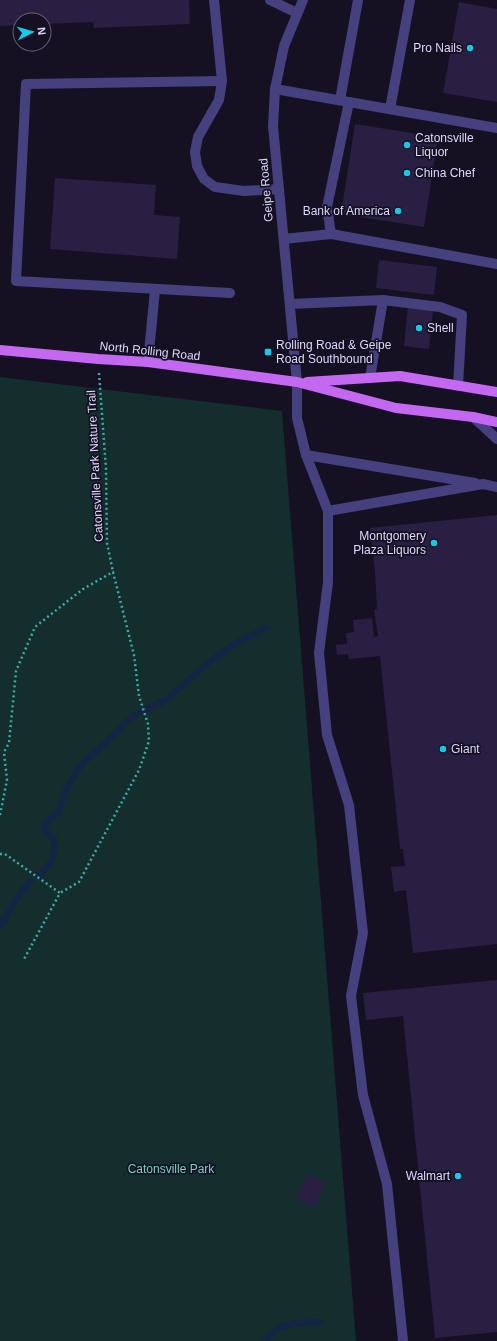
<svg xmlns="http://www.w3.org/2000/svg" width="497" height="1341" font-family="Helvetica,sans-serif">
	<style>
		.green { fill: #142d2d }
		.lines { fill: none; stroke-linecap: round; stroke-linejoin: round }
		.stream { stroke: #132445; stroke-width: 6 }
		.building { fill: #281f43 }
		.path { stroke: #3bacaa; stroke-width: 2.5; stroke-dasharray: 2 3; stroke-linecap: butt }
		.service { stroke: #45407e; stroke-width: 10 }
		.minor { stroke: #45407e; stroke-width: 10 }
		.primary { stroke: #c468f1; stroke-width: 10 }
		.poi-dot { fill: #16c9e8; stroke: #151123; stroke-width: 1.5 }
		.labels { text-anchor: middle; stroke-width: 3.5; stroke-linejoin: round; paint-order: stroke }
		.poi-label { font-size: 12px; fill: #ddd7fb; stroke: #151123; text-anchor: start }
		.street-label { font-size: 12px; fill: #ddd7fb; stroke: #151123 }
		.park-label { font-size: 12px; fill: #69d5bf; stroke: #151123 }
	</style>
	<rect width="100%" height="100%" fill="#151123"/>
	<path class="green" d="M0 377 282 411 356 1341H0Z"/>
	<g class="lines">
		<g class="stream">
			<path d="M37 876C52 864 54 859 55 840L45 831 44 825 46 822 58 813 66 790 75 773 84 762 114 735 129 719 136 714 166 700 209 662 238 642 266 628"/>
			<path d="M0 926 22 891 31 881"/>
			<path d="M264 1341 280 1327 295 1323 320 1322"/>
		</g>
	</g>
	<g class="building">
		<path d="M0 0H189L190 24 94 28 93 22 44 24V20H20V25L0 26Z"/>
		<path d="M459 2 497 9V102L443 93Z"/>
		<path d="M355 124 438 137 424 227 341 214Z"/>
		<path d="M55 178 156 185 154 215 180 217 177 259 50 249Z"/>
		<path d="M379 260 437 267 434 295 376 288Z"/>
		<path d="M408 307 433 310 429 349 404 346Z"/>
		<path d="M497 515V944L413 953 406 890 394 892 391 867 405 866 403 849H400L380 656 349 659 348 654 337 655 336 645 347 644 346 633 354 632 353 620 372 618 374 637 378 636 374 610 377 609 375 571 370 528Z"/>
		<path d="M497 980V1332L435 1338 403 1016 366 1020 363 993Z"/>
		<path d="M307 1174 326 1182 315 1207 296 1199Z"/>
	</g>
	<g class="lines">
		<g class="path">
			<path d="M99 373 106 469 107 543 113 572"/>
			<path d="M0 815 7 780 4 752 9 743 16 671 35 627 83 589 113 572 134 655 139 696 148 724 149 741 139 770 79 882 60 893"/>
			<path d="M0 854H5L60 893 23 961"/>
		</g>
		<g class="service">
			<path d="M270 0 297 13"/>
			<path d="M222 81 26 84 16 281 230 293"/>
			<path d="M275 89 497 128"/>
			<path d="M340 100 358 0"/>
			<path d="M390 109 410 0"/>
			<path d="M331 234 327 207 349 102"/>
			<path d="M284 239 331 234 497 264"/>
			<path d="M383 300 440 307 462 315 458 386"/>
			<path d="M290 304 383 300 370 378"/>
			<path d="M148 362 155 290"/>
			<path d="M297 382V418L306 455 328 511 483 484 497 487"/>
			<path d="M473 417 497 439"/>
			<path d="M306 455 475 483"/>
			<path d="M328 511V582L319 653 327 735 349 805 363 933 351 996 363 1095 387 1184 403 1341"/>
		</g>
		<g class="minor">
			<path d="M214 0 222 81 219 100 198 137 195 152 197 166 204 179 215 187 244 191 279 189"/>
			<path d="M297 382 273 126 275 89 284 46 303 0"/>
		</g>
		<g class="primary">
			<path d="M0 350 98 359 148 362 297 382 396 408 473 417 497 422"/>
			<path d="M307 382 400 376 497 392"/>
		</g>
	</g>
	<g class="poi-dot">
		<circle cx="470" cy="48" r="4"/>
		<circle cx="407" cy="145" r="4"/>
		<circle cx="407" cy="173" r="4"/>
		<circle cx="398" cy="211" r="4"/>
		<circle cx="419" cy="328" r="4"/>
		<rect x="264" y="348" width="8" height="8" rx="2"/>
		<circle cx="434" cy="543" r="4"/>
		<circle cx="443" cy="749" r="4"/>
		<circle cx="458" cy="1176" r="4"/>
	</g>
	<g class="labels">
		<g class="poi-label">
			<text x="462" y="52" text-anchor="end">Pro Nails</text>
			<text x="415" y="142">Catonsville<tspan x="415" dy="14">Liquor</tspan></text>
			<text x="415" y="177">China Chef</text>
			<text x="390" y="215" text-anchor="end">Bank of America</text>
			<text x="427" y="332">Shell</text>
			<text x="276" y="349">Rolling Road &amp; Geipe<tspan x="276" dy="14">Road Southbound</tspan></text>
			<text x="426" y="540" text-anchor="end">Montgomery<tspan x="426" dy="14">Plaza Liquors</tspan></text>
			<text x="451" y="753">Giant</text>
			<text x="450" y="1180" text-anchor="end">Walmart</text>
		</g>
		<g class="street-label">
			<text transform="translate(266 190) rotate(-95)" y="4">Geipe Road</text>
			<text transform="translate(150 351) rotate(6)" y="4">North Rolling Road</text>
			<text transform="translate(95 466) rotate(-93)" y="4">Catonsville Park Nature Trail</text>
		</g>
		<g class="park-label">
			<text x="171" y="1173">Catonsville Park</text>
		</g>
	</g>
	<g transform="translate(32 32) rotate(84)"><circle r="19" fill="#151123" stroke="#656079"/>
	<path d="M0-3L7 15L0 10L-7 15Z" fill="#16c9e8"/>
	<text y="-6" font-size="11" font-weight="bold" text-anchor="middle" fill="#ddd7fb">N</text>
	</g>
</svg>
